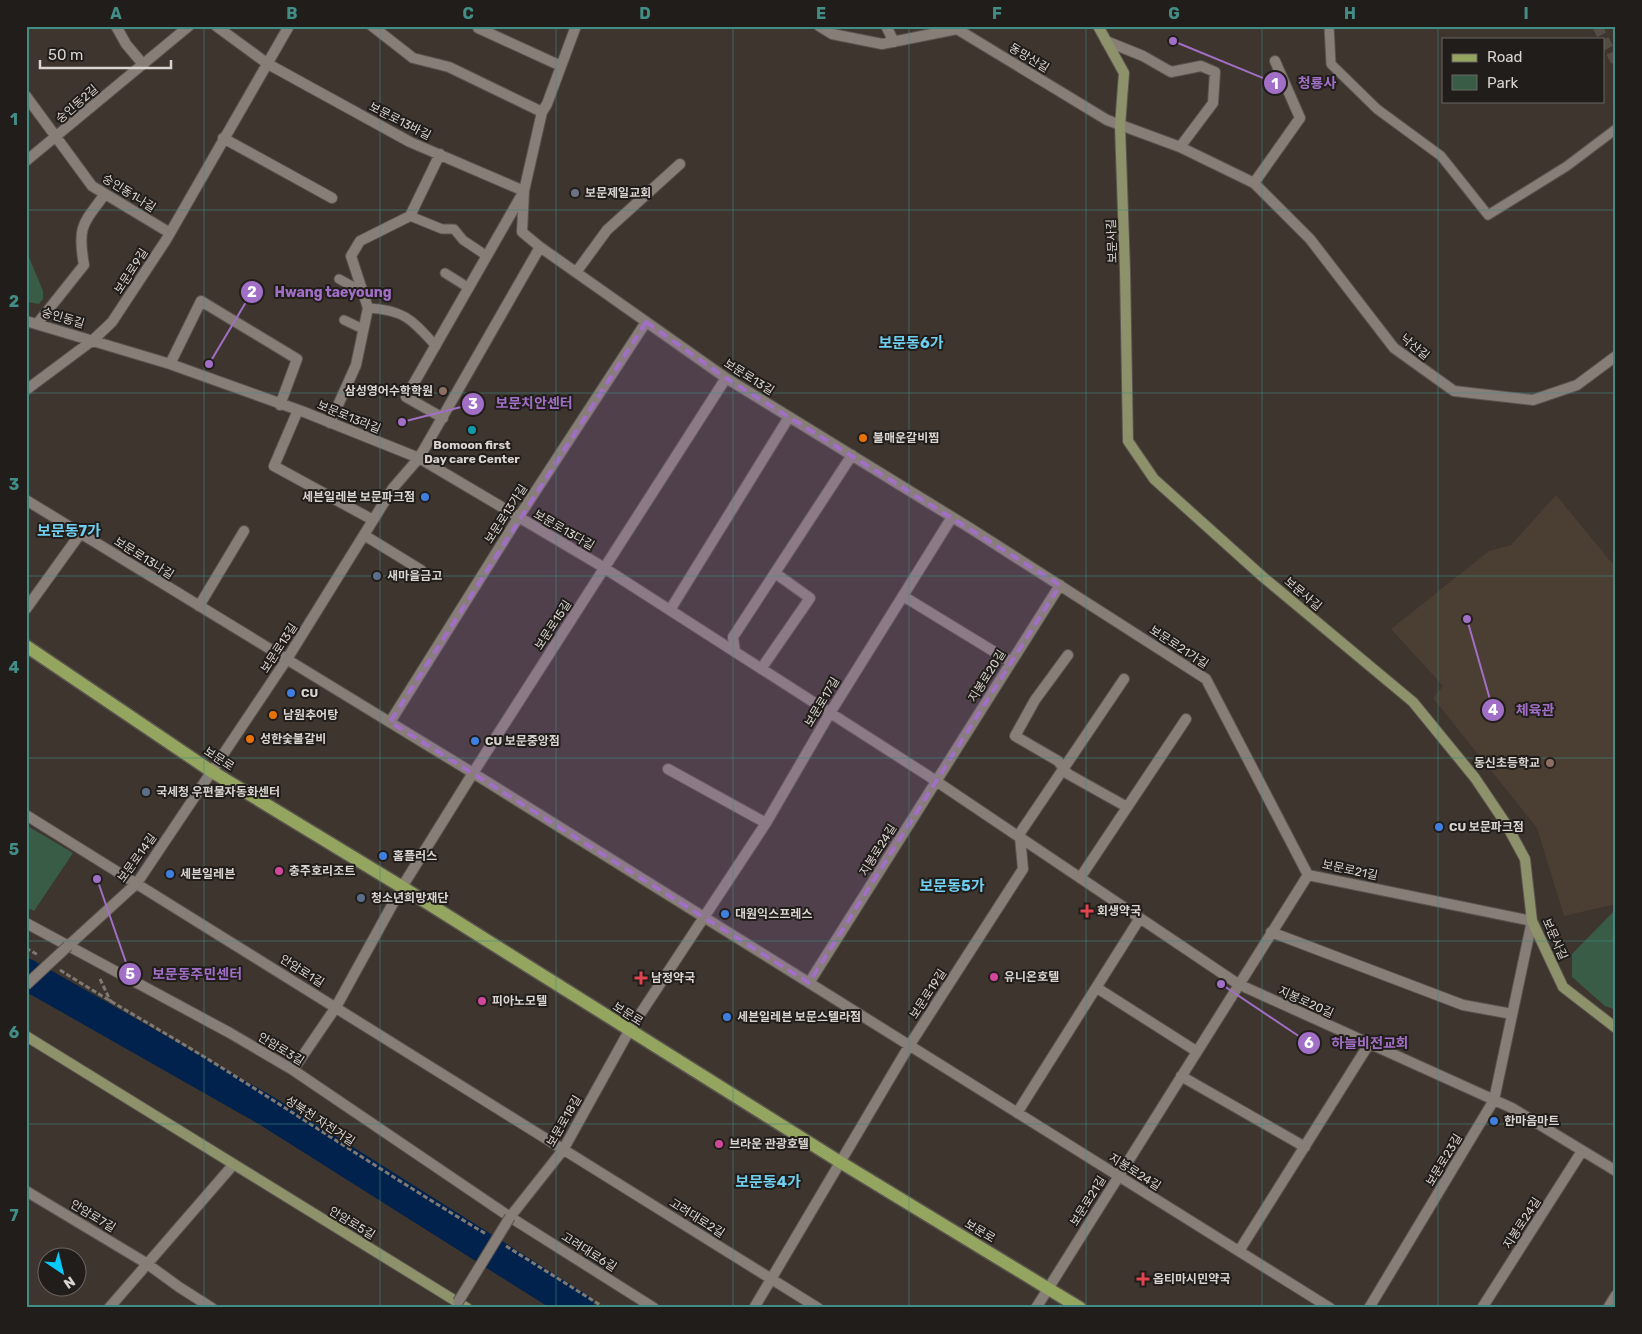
<svg xmlns="http://www.w3.org/2000/svg" width="1642" height="1334" font-family="Rubik,'Noto Sans KR',sans-serif">
  <rect width="100%" height="100%" fill="#3d352e"/>
  <path fill="#4b3e33" d="M 1556,495 L 1616,568 L 1616,904 L 1564,916 L 1537,828 L 1433,698 L 1443,686 L 1391,629 L 1489,551 L 1511,545 Z"/>
  <path fill="#395c47" d="M 26,250 L 43,291 L 43,299 L 39,304 L 26,302 Z
    M 26,825 L 73,853 L 34,911 L 26,907 Z
    M 1616,909 L 1616,1010 L 1605,1006 L 1572,977 L 1572,954 Z"/>
  <g fill="none" stroke-linecap="round" stroke-linejoin="round">
    <path stroke="#01224d" stroke-width="31" d="M 26,974 L 267,1111 L 579,1308"/>
    <path stroke="#544d46" stroke-width="10" stroke-dasharray="10 5" stroke-linecap="butt" d="M 1597,26 L 1616,62"/>
    <g stroke="#5a534e" stroke-width="11">
      <path id="lane" d="M 1329,26 L 1331,64 L 1377,109 L 1441,156 L 1488,215 L 1567,166 L 1616,129
        M 410,216 L 442,229 L 454,229 L 463,240 L 487,256
        M 445,273 L 469,288
        M 339,279 L 363,292
        M 368,308 C 405,310 412,320 436,346
        M 344,320 L 363,329"/>
    </g>
    <g stroke="#5a534e" stroke-width="12">
      <path id="street" d="M 116,26 L 126,44 L 142,63
        M 216,26 L 268,64 L 410,142 L 524,191 L 406,397 L 443,418
        M 372,26 L 413,58 L 449,67 L 542,112
        M 576,26 L 547,104 L 542,112 L 524,191 L 522,232 L 540,247 L 726,378 L 970,528 L 1206,679 L 1308,875
        M 819,26 L 832,34 L 882,44 L 957,29 L 1107,120 L 1180,147 L 1254,183 L 1310,239 L 1394,348 L 1454,391 L 1533,400 L 1577,385 L 1616,356
        M 886,26 L 894,42
        M 478,28 L 561,66
        M 1106,41 L 1143,56 L 1171,72 L 1201,66 L 1215,72 L 1213,103 L 1180,147
        M 26,96 L 92,186 L 170,233
        M 223,138 L 332,198
        M 26,161 L 189,26
        M 1254,183 L 1300,118 L 1275,61
        M 577,271 L 607,230 L 680,164
        M 26,321 L 170,364 L 304,412 L 419,458 L 598,564 L 927,775 L 1238,984 L 1512,1108 L 1616,1171
        M 37,324 L 84,265 C 77,226 83,224 105,194
        M 170,364 L 201,301 L 297,359 L 280,405
        M 26,390 L 93,340 L 112,322 L 166,240 L 289,26
        M 298,410 L 274,466 L 373,520
        M 330,423 L 356,365 L 368,308 L 351,256 L 360,241 L 410,216 L 440,154
        M 26,500 L 473,773 L 1330,1308
        M 364,535 L 421,570
        M 903,596 L 1011,662
        M 199,606 L 244,531
        M 26,609 L 80,534
        M 670,610 L 789,417
        M 735,652 L 733,637 L 852,455
        M 1068,655 L 1035,700 L 1015,736 L 1058,761 L 1068,774 L 1127,807
        M 761,669 L 810,598 L 775,573
        M 390,722 L 518,518 L 646,322
        M 668,769 L 766,823
        M 26,815 L 818,1308
        M 1018,836 L 1124,679
        M 1308,875 L 1532,921 L 1494,1100 L 1369,1308
        M 1080,878 L 1186,719
        M 26,923 L 230,1033 L 293,1070 L 510,1217 L 654,1308
        M 1271,932 L 1463,1005 L 1512,1014
        M 68,946 L 137,883 L 287,659 L 393,488 L 419,458 L 540,247
        M 809,983 L 1060,585
        M 1097,988 L 1196,1051
        M 293,1070 L 336,1007 L 402,887 L 473,773 L 726,378
        M 1181,1076 L 1305,1147
        M 1017,1113 L 1140,918
        M 26,1191 L 146,1263 L 179,1287 L 212,1308
        M 510,1217 L 563,1150 L 629,1031 L 766,823 L 830,713 L 952,517
        M 1239,1251 L 1369,1044
        M 109,1308 L 233,1165
        M 754,1308 L 909,1046 L 1023,869 L 1020,837
        M 1036,1308 L 1308,875
        M 1482,1308 L 1582,1151
        M 1608,1308 L 1616,1295"/>
    </g>
    <g stroke="#5a534e" stroke-width="12">
      <path id="secondary" d="M 1098,26 L 1124,73 L 1120,126 L 1125,270 L 1128,441 L 1154,479 L 1263,577 L 1413,702 L 1475,778 L 1506,824 L 1525,859 L 1532,921 L 1563,987 L 1616,1028
        M 26,1036 L 467,1308"/>
    </g>
    <g stroke="#5a534e" stroke-width="15">
      <path id="primary" d="M 26,646 L 211,771 L 402,887 L 840,1162 L 1080,1308"/>
    </g>
    <path stroke="#7f7973" stroke-width="3" stroke-dasharray="5 2.5" stroke-linecap="butt" d="M 26,948 L 38,955
      M 60,970 C 112,1003 166,1033 219,1066 C 308,1122 396,1180 486,1234
      M 100,979 L 111,1002
      M 506,1246 L 605,1308"/>
    <use href="#lane" stroke="#877e77" stroke-width="9"/>
    <use href="#street" stroke="#877e77" stroke-width="10"/>
    <use href="#secondary" stroke="#8d926b" stroke-width="10"/>
    <use href="#primary" stroke="#93a55e" stroke-width="12"/>
    <g stroke="#5a534e" stroke-width="12" stroke-linecap="butt">
      <path id="street-bridge" d="M 26,985 L 68,946
        M 458,1302 L 510,1217"/>
    </g>
    <use href="#street-bridge" stroke="#877e77" stroke-width="10"/>
  </g>
  <path fill="#a16fc6" fill-opacity="0.2" stroke="#a16fc6" stroke-width="4" stroke-dasharray="10 6" stroke-linejoin="round" d="M 646,322 L 726,378 L 1060,585 L 809,983 L 390,722 Z"/>
  <path fill="none" stroke="#428e86" stroke-width="1" stroke-opacity="0.55" d="M 204,26 L 204,1308M 380,26 L 380,1308M 556,26 L 556,1308M 733,26 L 733,1308M 909,26 L 909,1308M 1086,26 L 1086,1308M 1262,26 L 1262,1308M 1438,26 L 1438,1308M 26,210 L 1616,210M 26,393 L 1616,393M 26,576 L 1616,576M 26,758 L 1616,758M 26,941 L 1616,941M 26,1124 L 1616,1124"/>
  <circle fill="#6b7280" stroke="#211d1a" stroke-width="2" cx="575" cy="193" r="5"/>
  <g fill="#8d6e63" stroke="#211d1a" stroke-width="2">
    <circle cx="443" cy="391" r="5"/>
    <circle cx="1550" cy="763" r="5"/>
  </g>
  <circle fill="#0f9aa8" stroke="#211d1a" stroke-width="2" cx="472" cy="430" r="5"/>
  <g fill="#e8710a" stroke="#211d1a" stroke-width="2">
    <circle cx="863" cy="438" r="5"/>
    <circle cx="273" cy="715" r="5"/>
    <circle cx="250" cy="739" r="5"/>
  </g>
  <g fill="#3f7fe0" stroke="#211d1a" stroke-width="2">
    <circle cx="425" cy="497" r="5"/>
    <circle cx="291" cy="693" r="5"/>
    <circle cx="475" cy="741" r="5"/>
    <circle cx="1439" cy="827" r="5"/>
    <circle cx="383" cy="856" r="5"/>
    <circle cx="170" cy="874" r="5"/>
    <circle cx="725" cy="914" r="5"/>
    <circle cx="727" cy="1017" r="5"/>
    <circle cx="1494" cy="1121" r="5"/>
  </g>
  <g fill="#5c6f8a" stroke="#211d1a" stroke-width="2">
    <circle cx="377" cy="576" r="5"/>
    <circle cx="146" cy="792" r="5"/>
    <circle cx="361" cy="898" r="5"/>
  </g>
  <g fill="#d1479c" stroke="#211d1a" stroke-width="2">
    <circle cx="279" cy="871" r="5"/>
    <circle cx="994" cy="977" r="5"/>
    <circle cx="482" cy="1001" r="5"/>
    <circle cx="719" cy="1144" r="5"/>
  </g>
  <g fill="#e0444e" stroke="#211d1a" stroke-width="2">
    <path d="M1084.5 903.5h5v5h5v5h-5v5h-5v-5h-5v-5h5z"/>
    <path d="M638.5 970.5h5v5h5v5h-5v5h-5v-5h-5v-5h5z"/>
    <path d="M1140.5 1271.5h5v5h5v5h-5v5h-5v-5h-5v-5h5z"/>
  </g>
  <g text-anchor="middle" stroke-width="4" stroke-linejoin="round" paint-order="stroke">
    <g font-size="12" fill="#d9d4d0" stroke="#211d1a">
      <text transform="translate(1029 58) rotate(31)" y="4">동망산길</text>
      <text transform="translate(77 104) rotate(-41)" y="4">숭인동2길</text>
      <text transform="translate(400 121) rotate(27)" y="4">보문로13바길</text>
      <text transform="translate(129 193) rotate(32)" y="4">숭인동1나길</text>
      <text transform="translate(1112 241) rotate(-92)" y="4">보문사길</text>
      <text transform="translate(131 271) rotate(-57)" y="4">보문로9길</text>
      <text transform="translate(63 318) rotate(16)" y="4">숭인동길</text>
      <text transform="translate(1415 347) rotate(39)" y="4">낙산길</text>
      <text transform="translate(749 377) rotate(32)" y="4">보문로13길</text>
      <text transform="translate(349 417) rotate(22)" y="4">보문로13라길</text>
      <text transform="translate(506 514) rotate(-57)" y="4">보문로13가길</text>
      <text transform="translate(564 530) rotate(30)" y="4">보문로13다길</text>
      <text transform="translate(144 558) rotate(32)" y="4">보문로13나길</text>
      <text transform="translate(1303 594) rotate(40)" y="4">보문사길</text>
      <text transform="translate(553 625) rotate(-57)" y="4">보문로15길</text>
      <text transform="translate(1179 647) rotate(33)" y="4">보문로21가길</text>
      <text transform="translate(279 648) rotate(-57)" y="4">보문로13길</text>
      <text transform="translate(987 676) rotate(-58)" y="4">지봉로20길</text>
      <text transform="translate(822 702) rotate(-59)" y="4">보문로17길</text>
      <text transform="translate(219 759) rotate(33)" y="4">보문로</text>
      <text transform="translate(878 850) rotate(-58)" y="4">지봉로24길</text>
      <text transform="translate(137 858) rotate(-54)" y="4">보문로14길</text>
      <text transform="translate(1350 870) rotate(12)" y="4">보문로21길</text>
      <text transform="translate(1555 939) rotate(66)" y="4">보문사길</text>
      <text transform="translate(302 971) rotate(32)" y="4">안암로1길</text>
      <text transform="translate(928 994) rotate(-57)" y="4">보문로19길</text>
      <text transform="translate(1306 1002) rotate(24)" y="4">지봉로20길</text>
      <text transform="translate(628 1014) rotate(32)" y="4">보문로</text>
      <text transform="translate(281 1049) rotate(31)" y="4">안암로3길</text>
      <text transform="translate(320 1121) rotate(33)" y="4">성북천 자전거길</text>
      <text transform="translate(564 1121) rotate(-60)" y="4">보문로18길</text>
      <text transform="translate(1444 1160) rotate(-59)" y="4">보문로23길</text>
      <text transform="translate(1135 1172) rotate(32)" y="4">지봉로24길</text>
      <text transform="translate(1088 1201) rotate(-58)" y="4">보문로21길</text>
      <text transform="translate(93 1216) rotate(31)" y="4">안암로7길</text>
      <text transform="translate(697 1218) rotate(32)" y="4">고려대로2길</text>
      <text transform="translate(352 1223) rotate(31)" y="4">안암로5길</text>
      <text transform="translate(1522 1223) rotate(-57)" y="4">지봉로24길</text>
      <text transform="translate(980 1231) rotate(31)" y="4">보문로</text>
      <text transform="translate(589 1252) rotate(32)" y="4">고려대로6길</text>
    </g>
    <g font-size="12" font-weight="bold" fill="#d9d4d0" stroke="#211d1a" text-anchor="start">
      <text x="585" y="197">보문제일교회</text>
      <text x="433" y="395" text-anchor="end">삼성영어수학학원</text>
      <text x="873" y="442">불매운갈비찜</text>
      <text x="472" y="449" text-anchor="middle">Bomoon first<tspan x="472" dy="14">Day care Center</tspan></text>
      <text x="415" y="501" text-anchor="end">세븐일레븐 보문파크점</text>
      <text x="387" y="580">새마을금고</text>
      <text x="301" y="697">CU</text>
      <text x="283" y="719">남원추어탕</text>
      <text x="260" y="743">성한숯불갈비</text>
      <text x="485" y="745">CU 보문중앙점</text>
      <text x="1540" y="767" text-anchor="end">동신초등학교</text>
      <text x="156" y="796">국세청 우편물자동화센터</text>
      <text x="1449" y="831">CU 보문파크점</text>
      <text x="393" y="860">홈플러스</text>
      <text x="289" y="875">충주호리조트</text>
      <text x="180" y="878">세븐일레븐</text>
      <text x="371" y="902">청소년희망재단</text>
      <text x="1097" y="915">회생약국</text>
      <text x="735" y="918">대원익스프레스</text>
      <text x="1004" y="981">유니온호텔</text>
      <text x="651" y="982">남정약국</text>
      <text x="492" y="1005">피아노모텔</text>
      <text x="737" y="1021">세븐일레븐 보문스텔라점</text>
      <text x="1504" y="1125">한마음마트</text>
      <text x="729" y="1148">브라운 관광호텔</text>
      <text x="1153" y="1283">옵티마시민약국</text>
    </g>
    <g font-size="15" font-weight="bold" fill="#70ceef" stroke="#211d1a">
      <text x="911" y="348">보문동6가</text>
      <text x="69" y="536">보문동7가</text>
      <text x="952" y="891">보문동5가</text>
      <text x="768" y="1187">보문동4가</text>
    </g>
  </g>
  <path fill="none" stroke="#a16fc6" stroke-width="2" d="M1173 41L1275 83M209 364L252 292M402 422L473 404M1467 619L1493 710M97 879L130 974M1221 984L1309 1043"/>
  <g fill="#a16fc6" stroke="#211d1a" stroke-width="2">
    <circle cx="1173" cy="41" r="5"/>
    <circle cx="209" cy="364" r="5"/>
    <circle cx="402" cy="422" r="5"/>
    <circle cx="1467" cy="619" r="5"/>
    <circle cx="97" cy="879" r="5"/>
    <circle cx="1221" cy="984" r="5"/>
    <circle cx="1275" cy="83" r="12"/>
    <circle cx="252" cy="292" r="12"/>
    <circle cx="473" cy="404" r="12"/>
    <circle cx="1493" cy="710" r="12"/>
    <circle cx="130" cy="974" r="12"/>
    <circle cx="1309" cy="1043" r="12"/>
  </g>
  <g font-size="15" text-anchor="middle" font-weight="bold" fill="#fff">
    <text x="1275" y="89">1</text>
    <text x="252" y="297">2</text>
    <text x="473" y="409">3</text>
    <text x="1493" y="715">4</text>
    <text x="130" y="979">5</text>
    <text x="1309" y="1048">6</text>
  </g>
  <g font-size="14" text-anchor="middle" font-weight="bold" fill="#a16fc6" stroke="#211d1a" stroke-width="4" stroke-linejoin="round" paint-order="stroke">
    <text x="1317" y="88">청룡사</text>
    <text x="333" y="297">Hwang taeyoung</text>
    <text x="534" y="408">보문치안센터</text>
    <text x="1535" y="715">체육관</text>
    <text x="197" y="979">보문동주민센터</text>
    <text x="1370" y="1048">하늘비전교회</text>
  </g>
  <rect width="1642" height="1334" fill="none" stroke="#211d1a" stroke-width="55"/>
  <rect x="1442" y="38" width="162" height="65" fill="#211d1a" stroke="#6b6663"/>
  <rect x="1452" y="54" width="25" height="8" fill="#93a55e" stroke="#6b6663"/>
  <text x="1487" y="62" font-size="15" fill="#d9d4d0">Road</text>
  <rect x="1452" y="75" width="25" height="15" fill="#395c47" stroke="#6b6663"/>
  <text x="1487" y="88" font-size="15" fill="#d9d4d0">Park</text>
  <g transform="translate(62 1272) rotate(145)"><circle r="24" fill="#211d1a" stroke="#6b6663"/>
  <path d="M0-4L9 19L0 12L-9 19Z" fill="#09cafa"/>
  <text y="-8" font-size="14" font-weight="bold" text-anchor="middle" fill="#d9d4d0">N</text>
  </g>
  <path d="M40 60v8h131v-8" fill="none" stroke="#d9d4d0" stroke-width="2.5"/>
  <text x="48" y="60" font-size="15" fill="#d9d4d0" stroke="#211d1a" stroke-width="4" paint-order="stroke">50 m</text>
  <rect x="28" y="28" width="1586" height="1278" fill="none" stroke="#428e86" stroke-width="2"/>
  <g font-size="16" text-anchor="middle" font-weight="bold" fill="#428e86">
    <text x="116" y="19">A</text>
    <text x="292" y="19">B</text>
    <text x="468" y="19">C</text>
    <text x="645" y="19">D</text>
    <text x="821" y="19">E</text>
    <text x="997" y="19">F</text>
    <text x="1174" y="19">G</text>
    <text x="1350" y="19">H</text>
    <text x="1526" y="19">I</text>
    <text x="14" y="125">1</text>
    <text x="14" y="307">2</text>
    <text x="14" y="490">3</text>
    <text x="14" y="673">4</text>
    <text x="14" y="855">5</text>
    <text x="14" y="1038">6</text>
    <text x="14" y="1221">7</text>
  </g>
</svg>
